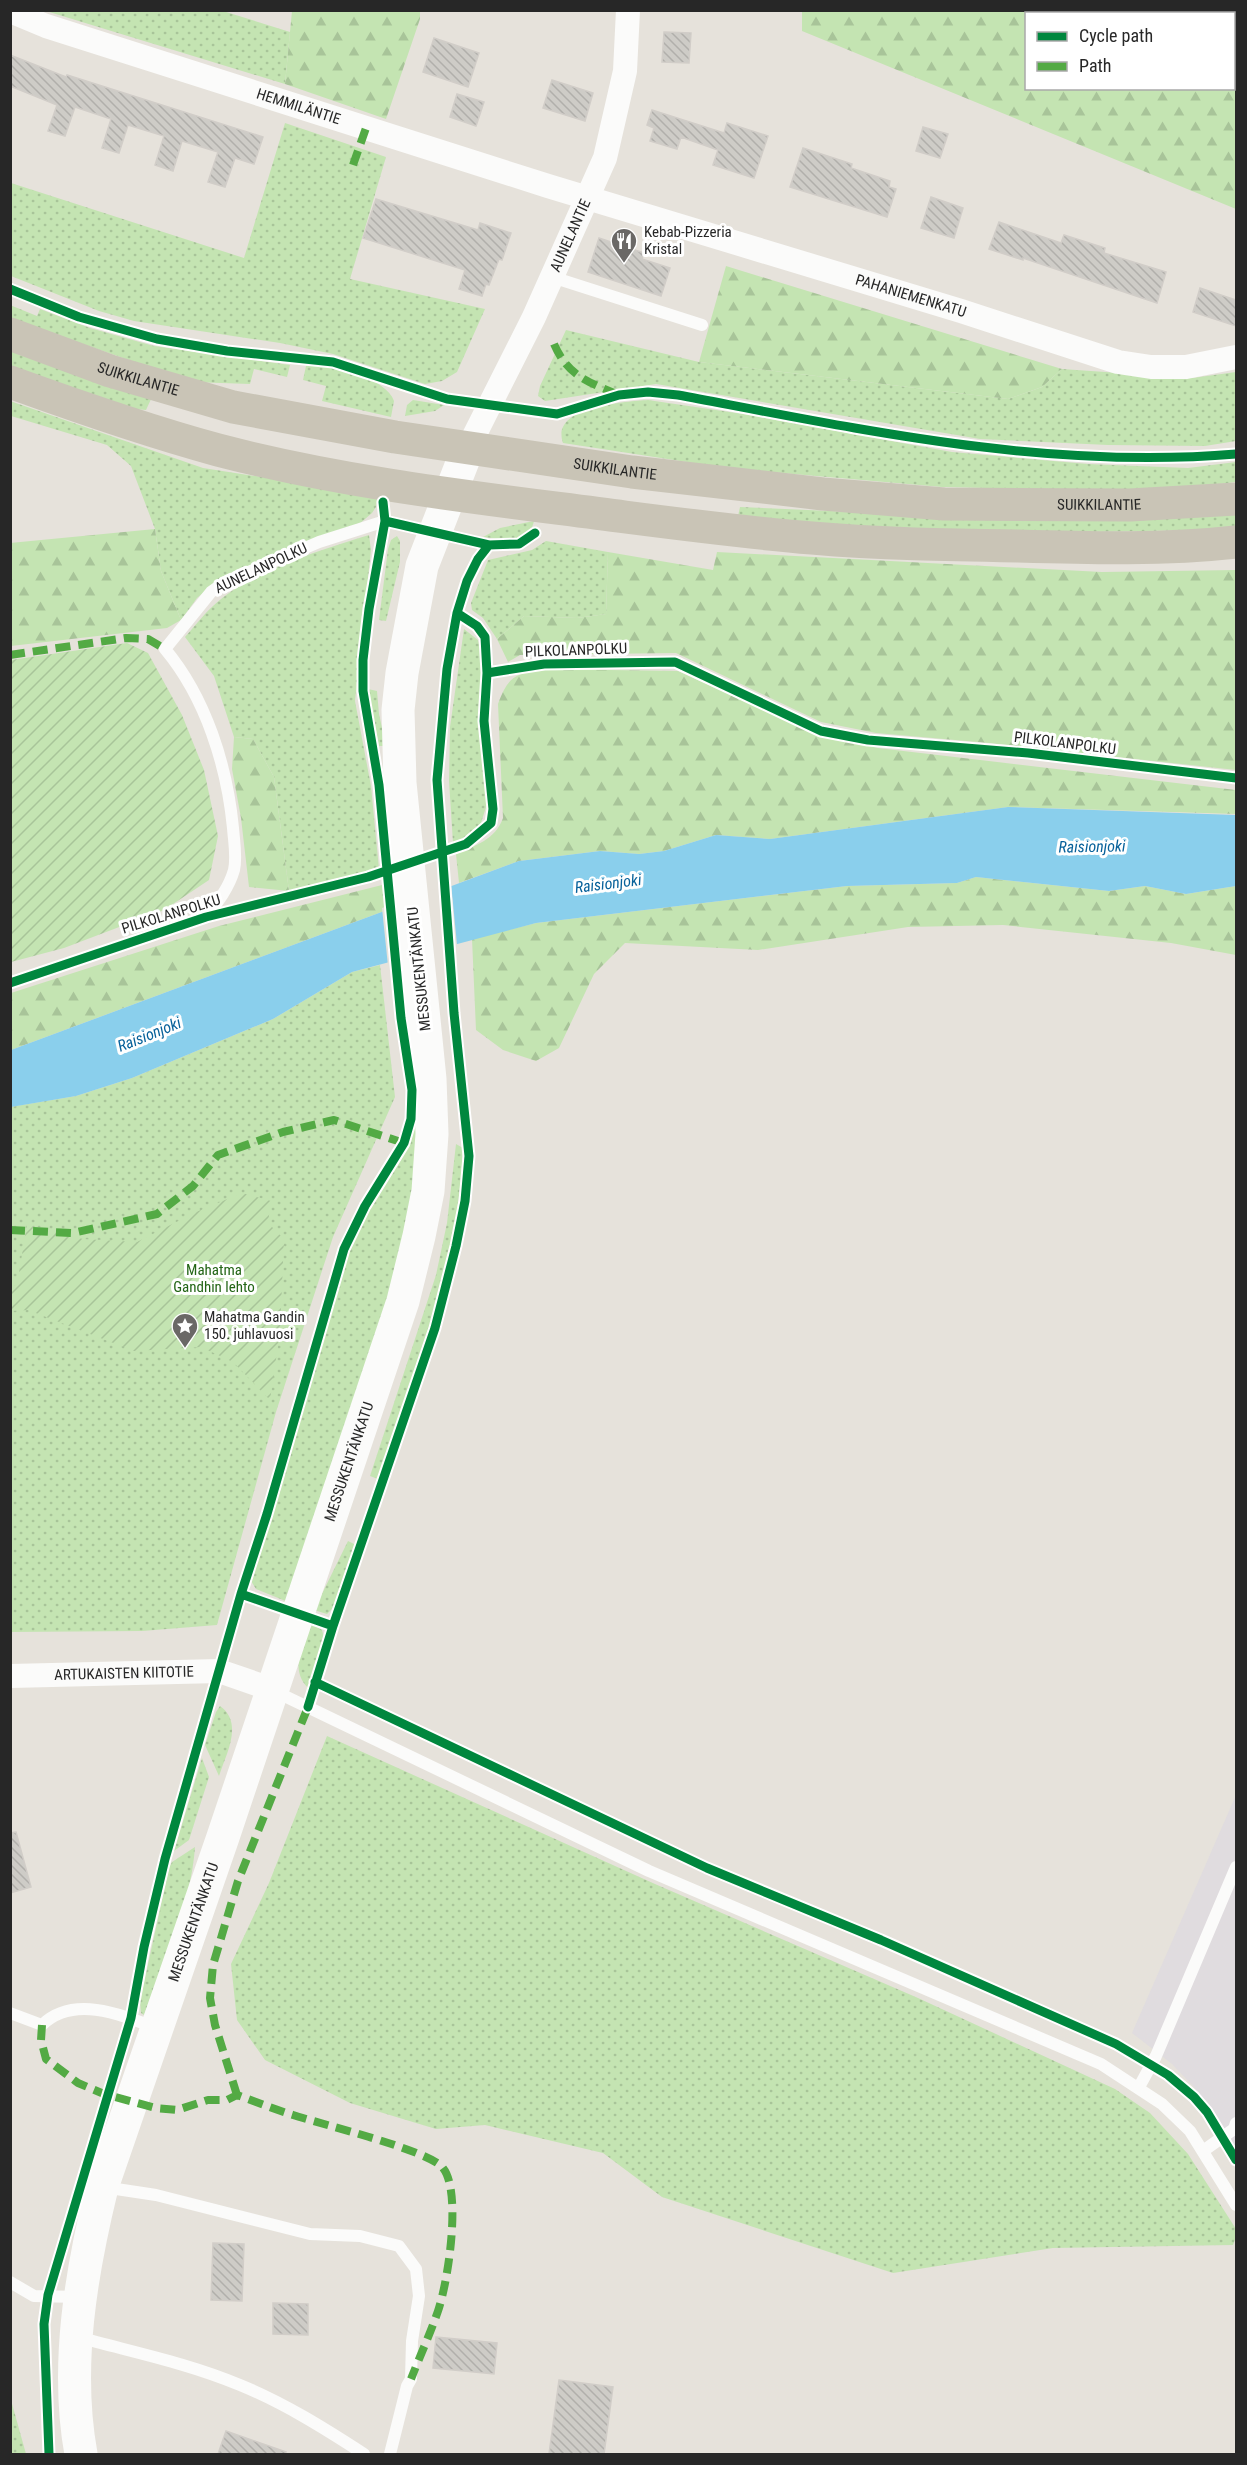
<svg xmlns="http://www.w3.org/2000/svg" width="1247" height="2465" font-family="'Roboto Condensed',sans-serif">
  <defs>
    <pattern id="grass-dots" width="8" height="8" patternUnits="userSpaceOnUse" patternTransform="scale(1.5)"><rect width="8" height="8" fill="#c4e4b2"/><path d="M2 2h.1M6 6h.1" fill="none" stroke="#a8c499" stroke-width="1.8" stroke-linecap="round"/></pattern>
    <pattern id="forest-firs" width="22" height="20" patternUnits="userSpaceOnUse" patternTransform="scale(1.5)"><rect width="22" height="20" fill="#c4e4b2"/><path d="M5 1l3.5 6h-7zM16 11l3.5 6h-7z" fill="#a8c499"/></pattern>
    <pattern id="garden-furrows" width="10" height="10" patternUnits="userSpaceOnUse" patternTransform="scale(1.5)"><rect width="10" height="10" fill="#c4e4b2"/><path d="M-1 1l2-2M0 10L10 0M9 11l2-2" fill="none" stroke="#a8c499"/></pattern>
    <pattern id="building-back-hatch" width="6" height="6" patternUnits="userSpaceOnUse" patternTransform="scale(1.5)"><rect width="6" height="6" fill="#ceccc7"/><path d="M-1 5l2 2M0 0l6 6M5-1l2 2" fill="none" stroke="#b1afab"/></pattern>
  </defs>
  <rect width="100%" height="100%" fill="#e6e2db"/>
  <path fill="#e0dcdf" d="M 1236,1795 L 1236,2156 L 1194,2087 L 1172,2064 L 1132,2033 Z"/>
  <path fill="url(#grass-dots)" d="M 46,11 L 223,11 L 290,32 L 285,84 Z
    M 285,123 L 386,157 L 350,279 L 485,309 L 457,372 L 442,381 L 425,384 L 333,354 L 280,343 L 134,321 L 99,311 L 11,276 L 11,183 L 244,258 Z
    M 10,305 L 37,316 L 40,309 L 90,328 L 154,346 L 290,365 L 287,377 L 254,369 L 250,384 L 192,382 L 11,319 Z
    M 566,330 L 699,362 L 1008,399 L 1042,387 L 1062,369 L 1192,378 L 1236,372 L 1236,441 L 1205,446 L 1108,445 L 980,439 L 656,384 L 545,401 L 538,396 L 540,386 Z
    M 11,349 L 152,397 L 146,410 L 117,407 L 11,368 Z
    M 306,366 C 329,364 386,377 394,401 L 391,417 L 322,401 L 326,386 L 303,380 Z
    M 413,400 L 444,405 L 435,411 L 405,416 L 407,405 Z
    M 648,400 L 743,414 L 952,452 L 1088,464 L 1188,468 L 1236,462 L 1236,482 L 1185,488 L 1082,490 L 942,487 L 726,468 L 563,443 C 550,406 624,402 648,400 Z
    M 10,401 L 203,468 L 281,480 L 377,498 L 376,507 L 372,513 L 358,525 L 217,581 L 197,598 L 181,620 L 161,571 L 155,529 L 131,466 L 107,445 L 11,416 Z
    M 740,507 L 966,517 L 1236,513 L 1236,527 L 1202,530 L 964,534 L 738,516 Z
    M 534,521 C 528,547 503,539 483,537 L 500,528 Z
    M 369,535 L 371,550 L 355,701 L 371,786 L 379,869 L 289,891 L 274,777 L 253,739 L 234,737 L 214,676 L 185,637 C 194,627 203,615 213,606 C 250,571 321,550 369,535 Z
    M 397,536 L 400,541 L 400,562 L 386,621 L 379,620 L 388,549 L 391,540 Z
    M 546,541 L 608,552 L 606,614 L 577,618 L 524,616 L 497,639 L 483,618 L 472,610 L 471,603 L 488,560 L 532,550 Z
    M 464,629 L 478,640 L 482,658 L 480,714 L 487,804 L 480,826 L 468,836 L 453,843 L 449,781 L 450,727 Z
    M 368,689 L 377,691 L 379,714 L 386,746 L 379,746 Z
    M 380,965 L 395,1097 L 333,1237 L 276,1412 L 217,1625 L 142,1631 L 11,1632 L 10,1107 L 76,1096 L 132,1078 L 273,1019 L 352,972 Z
    M 418,1118 L 413,1195 L 396,1281 L 288,1602 L 256,1589 L 251,1581 L 337,1279 L 350,1246 L 406,1143 L 413,1119 Z
    M 456,1144 L 463,1148 C 459,1262 414,1372 378,1479 L 370,1476 L 436,1275 L 447,1223 Z
    M 348,1541 L 356,1545 L 335,1606 L 327,1614 L 314,1610 Z
    M 310,1623 L 322,1630 L 324,1638 L 308,1688 C 289,1669 303,1644 310,1623 Z
    M 220,1706 C 244,1723 226,1754 219,1776 L 205,1745 L 216,1712 Z
    M 327,1736 L 655,1884 L 918,1998 L 1115,2089 L 1150,2113 L 1188,2154 L 1236,2229 L 1236,2237 L 1233,2245 L 1053,2248 L 893,2273 L 662,2197 L 603,2153 L 485,2125 L 436,2129 L 350,2103 L 265,2060 L 237,2020 L 231,1964 L 269,1883 Z
    M 202,1758 L 209,1777 L 189,1840 L 174,1851 Z
    M 195,1847 C 191,1905 164,1960 144,2015 L 141,2013 L 140,2001 L 169,1868 L 172,1862 Z
    M 11,2400 L 26,2454 L 11,2454 Z"/>
  <path fill="url(#forest-firs)" fill-rule="evenodd" d="M 292,11 L 420,11 L 420,19 L 386,119 L 285,84 Z
    M 802,11 L 1236,11 L 1236,209 L 802,31 ZM 1026,14 L 1234,14 L 1234,88 L 1026,88 Z
    M 726,266 L 1062,369 L 1042,387 L 1008,399 L 699,362 Z
    M 155,529 L 161,571 L 181,620 L 167,628 L 11,646 L 10,543 Z
    M 608,552 L 713,570 L 717,552 L 1102,572 L 1236,570 L 1236,770 L 989,743 L 876,733 L 821,722 L 676,653 L 520,655 L 508,662 L 497,639 L 524,616 L 577,618 L 606,614 Z
    M 542,669 L 678,671 L 818,735 L 878,748 L 1236,790 L 1236,814 L 1008,807 L 770,839 L 716,835 L 664,851 L 639,854 L 600,851 L 519,861 L 459,883 L 456,854 C 476,845 495,840 503,818 L 498,704 C 508,677 514,674 542,669 Z
    M 234,737 L 253,739 L 274,777 L 289,891 L 249,887 L 241,818 L 232,769 Z
    M 976,877 L 1109,891 L 1145,886 L 1186,894 L 1236,886 L 1236,955 L 1171,943 L 1003,925 L 908,927 L 758,950 L 625,943 L 594,974 L 559,1048 L 536,1061 L 503,1050 L 476,1030 L 472,939 L 536,923 L 847,886 L 957,883 Z
    M 382,885 L 387,910 L 11,1050 L 11,993 L 219,926 Z"/>
  <path fill="url(#garden-furrows)" d="M 127,643 L 148,653 L 182,715 L 204,770 L 218,836 L 209,880 L 164,910 L 64,948 L 11,962 L 11,660 Z
    M 242,1193 L 271,1201 L 268,1223 L 284,1239 L 280,1332 L 270,1400 L 233,1362 L 201,1347 L 134,1351 L 28,1310 L 11,1311 L 11,1286 L 17,1285 L 27,1224 L 83,1239 L 137,1242 L 196,1212 Z"/>
  <path fill="#8acfec" d="M 1008,807 L 1236,815 L 1236,886 L 1186,894 L 1145,886 L 1109,891 L 976,877 L 957,883 L 847,886 L 536,923 L 352,972 L 273,1019 L 132,1078 L 76,1096 L 11,1107 L 11,1050 L 519,861 L 600,851 L 639,854 L 664,851 L 716,835 L 770,839 Z"/>
  <path fill="#e6e2db" d="M 451,883 L 457,945 L 388,966 L 382,908 Z"/>
  <path fill="url(#building-back-hatch)" stroke="#d1cdc8" stroke-width="1.5" d="M 664,32 L 691,33 L 689,63 L 662,62 Z
    M 434,38 L 479,53 L 468,87 L 423,72 Z
    M 10,55 L 66,77 L 67,75 L 263,137 L 254,164 L 235,158 L 225,187 L 208,182 L 218,152 L 182,141 L 173,171 L 155,165 L 164,136 L 128,125 L 119,153 L 102,148 L 111,119 L 75,107 L 65,136 L 48,131 L 57,105 L 10,86 Z
    M 552,80 L 593,93 L 585,121 L 543,108 Z
    M 457,94 L 484,102 L 476,126 L 450,117 Z
    M 652,110 L 724,133 L 727,123 L 768,136 L 754,178 L 713,165 L 718,150 L 681,137 L 677,149 L 650,141 L 654,128 L 647,125 Z
    M 923,127 L 948,134 L 940,158 L 916,151 Z
    M 803,148 L 852,164 L 851,168 L 890,181 L 889,187 L 896,189 L 887,217 L 790,187 Z
    M 931,197 L 963,208 L 954,238 L 921,228 Z
    M 376,199 L 478,230 L 480,223 L 511,233 L 502,260 L 499,259 L 489,285 L 486,284 L 482,296 L 459,289 L 465,270 L 363,238 Z
    M 999,222 L 1061,243 L 1064,235 L 1105,248 L 1104,253 L 1166,272 L 1157,303 L 1023,258 L 1023,260 L 989,249 Z
    M 599,238 L 644,253 L 642,259 L 670,268 L 661,296 L 588,272 Z
    M 1200,288 L 1236,300 L 1236,326 L 1193,312 Z
    M 16,1832 L 31,1887 L 10,1893 L 10,1833 Z
    M 213,2243 L 244,2244 L 242,2301 L 211,2300 Z
    M 273,2303 L 308,2304 L 308,2335 L 273,2334 Z
    M 436,2337 L 497,2343 L 494,2374 L 433,2368 Z
    M 559,2380 L 613,2387 L 604,2454 L 549,2454 Z
    M 226,2431 L 286,2452 L 285,2454 L 218,2454 Z"/>
  <g fill="none" stroke-linecap="round" stroke-linejoin="round">
    <path stroke="#fbfbfa" stroke-width="12" d="M 552,277 L 702,325
      M 206,917 C 217,903 229,888 234,870 C 237,857 234,842 233,828 C 227,766 206,698 165,649 L 211,592 L 225,582 L 319,542 L 385,521
      M 272,1690 L 649,1871 L 1101,2064 L 1162,2104 L 1190,2131 L 1236,2205
      M 10,2013 L 42,2025 C 73,1995 120,2014 156,2028
      M 1139,2087 L 1156,2056 L 1236,1867
      M 1203,2151 L 1234,2129 L 1236,2123
      M 103,2187 L 156,2195 L 310,2234 L 360,2236 L 399,2246 L 416,2269 L 419,2296 L 412,2341 L 411,2379 L 407,2386 L 390,2454
      M 10,2282 L 34,2296 L 78,2297
      M 78,2337 C 132,2352 188,2363 240,2385 C 284,2403 324,2428 364,2454"/>
    <g stroke="#fbfbfa" stroke-width="24">
      <path id="s1" d="M 10,11 L 46,26 L 548,186 L 961,311 L 1118,362 L 1151,367 L 1186,367 L 1236,357"/>
      <path id="s2" d="M 468,448 L 534,317 L 605,158 L 625,71 L 628,10"/>
      <path id="s3" d="M 10,1676 L 219,1671 L 271,1689"/>
    </g>
    <path stroke="#fbfbfa" stroke-width="33" id="s4" d="M 81,2454 C 65,2366 81,2273 102,2187 L 223,1837 L 403,1301 L 419,1236 L 428,1191 L 432,1134 L 430,1079 L 400,783 L 398,710 L 402,673 L 422,566 L 468,448"/>
    <g stroke="#c9c4b6" stroke-width="33">
      <path id="s5" d="M 10,334 L 110,371 L 233,407 L 395,437 L 632,472 L 823,494 L 944,504 L 1130,505 L 1236,499"/>
      <path d="M 10,382 C 79,407 148,431 218,450 C 352,485 489,499 625,517 C 687,525 749,533 812,538 C 880,544 949,545 1018,546 C 1091,548 1164,550 1236,542"/>
    </g>
    <path stroke="#53aa44" stroke-width="8" stroke-dasharray="15 8" stroke-linecap="butt" d="M 353,165 L 366,128
      M 554,344 C 568,376 588,382 619,395
      M 10,655 L 126,638 L 148,639 L 165,649
      M 10,1230 L 73,1233 L 157,1214 L 193,1186 L 218,1155 L 283,1132 L 334,1120 L 404,1143
      M 42,2025 L 41,2040 L 46,2059 L 78,2083 L 104,2094 L 156,2108 L 177,2110 L 208,2100 L 227,2100 L 237,2095 C 256,2102 274,2109 293,2115 C 320,2124 429,2150 443,2168 C 462,2192 448,2282 438,2311 C 430,2334 420,2356 411,2379
      M 237,2095 L 215,2025 L 210,1998 L 213,1965 L 238,1881 L 308,1707"/>
    <g stroke="#fff" stroke-width="13">
      <path id="cycleway" d="M 10,289 L 79,317 L 157,339 L 227,351 L 333,362 L 447,399 L 557,414 L 619,395 L 648,392 L 678,395 C 864,430 1046,470 1236,454
        M 385,521 L 489,545
        M 487,673 L 544,664 L 675,662 L 821,731 L 868,740 L 1028,753 L 1236,778
        M 10,983 L 206,917 L 368,877 L 466,844 L 491,823 L 493,809 L 484,721 L 487,673 L 485,637 L 477,626 L 457,613
        M 241,1594 L 333,1626
        M 315,1682 L 707,1868 L 881,1940 L 1116,2044 L 1168,2075 L 1194,2097 L 1207,2112 L 1236,2160
        M 308,1707 L 333,1626 L 435,1328 L 456,1246 L 465,1201 L 469,1156 L 454,1013 L 437,780 L 447,669 L 457,613 L 467,581 L 478,559 L 489,545 L 519,544 L 535,533
        M 49,2454 L 44,2324 L 48,2295 L 131,2018 L 144,1947 L 165,1859 L 241,1594 L 267,1514 L 344,1249 L 365,1206 L 404,1143 L 411,1119 L 412,1090 L 401,1018 L 379,785 L 363,691 L 363,660 L 369,609 L 385,521 L 383,502"/>
    </g>
    <use href="#cycleway" stroke="#00873e" stroke-width="9"/>
  </g>
  <defs>
    <g id="restaurant-pin" transform="scale(1.35)"><path d="M0 17L-7.5 6A9.5 9.5 0 1 1 7.5 6Z" fill="#6a6866" stroke="#fff"/><path d="M-5-6h1v4h1v-4h1v4h1v-4h1v5L-1.5 .5V6h-2V.5L-5-1ZM5-6V6H3V1.5H1.5Q1.5-4 5-6Z" fill="#fff"/></g>
    <g id="sight-pin" transform="scale(1.35)"><path d="M0 17L-7.5 6A9.5 9.5 0 1 1 7.5 6Z" fill="#6a6866" stroke="#fff"/><path d="M0-6L1.8-2.2L6-1.7L2.9 1.2L3.7 5.4L0 3.3L-3.7 5.4L-2.9 1.2L-6-1.7L-1.8-2.2Z" fill="#fff"/></g>
  </defs>
  <g fill-rule="evenodd">
    <use href="#restaurant-pin" x="624" y="241"/>
    <use href="#sight-pin" x="185" y="1326"/>
  </g>
  <g text-anchor="middle" stroke-width="6" stroke-linejoin="round" paint-order="stroke">
    <g font-size="15" fill="#272727" stroke="#fff">
      <text dy="5" stroke="none"><textPath href="#s1" startOffset="304">HEMMILÄNTIE</textPath></text>
      <text dy="5" stroke="none"><textPath href="#s2" startOffset="236">AUNELANTIE</textPath></text>
      <text dy="5" stroke="none"><textPath href="#s1" startOffset="945">PAHANIEMENKATU</textPath></text>
      <text dy="5" stroke="none"><textPath href="#s5" startOffset="136">SUIKKILANTIE</textPath></text>
      <text dy="5" stroke="none"><textPath href="#s5" startOffset="622">SUIKKILANTIE</textPath></text>
      <text dy="5" stroke="none"><textPath href="#s5" startOffset="1108">SUIKKILANTIE</textPath></text>
      <text transform="translate(261 568) rotate(-25)" y="5">AUNELANPOLKU</text>
      <text transform="translate(576 650) rotate(-2)" y="5">PILKOLANPOLKU</text>
      <text transform="translate(1065 743) rotate(7)" y="5">PILKOLANPOLKU</text>
      <text transform="translate(171 914) rotate(-17)" y="5">PILKOLANPOLKU</text>
      <text transform="translate(419 969) rotate(-96)" y="5">MESSUKENTÄNKATU</text>
      <text dy="5" stroke="none"><textPath href="#s4" startOffset="1036">MESSUKENTÄNKATU</textPath></text>
      <text dy="5" stroke="none"><textPath href="#s3" startOffset="114">ARTUKAISTEN KIITOTIE</textPath></text>
      <text dy="5" stroke="none"><textPath href="#s4" startOffset="550">MESSUKENTÄNKATU</textPath></text>
    </g>
    <g font-size="15" fill="#272727" stroke="#fff" text-anchor="start">
      <text x="644" y="237">Kebab-Pizzeria<tspan x="644" dy="17">Kristal</tspan></text>
      <text x="204" y="1322">Mahatma Gandin<tspan x="204" dy="17">150. juhlavuosi</tspan></text>
    </g>
    <g font-size="15" fill="#236516" stroke="#fff">
      <text x="214" y="1275">Mahatma<tspan x="214" dy="17">Gandhin lehto</tspan></text>
    </g>
    <g font-size="16" font-style="italic" fill="#07619a" stroke="#fff">
      <text transform="translate(1092 846) rotate(-1)" y="6">Raisionjoki</text>
      <text transform="translate(608 883) rotate(-7)" y="6">Raisionjoki</text>
      <text transform="translate(149 1034) rotate(-22)" y="6">Raisionjoki</text>
    </g>
  </g>
  <rect width="1247" height="2465" fill="none" stroke="#272727" stroke-width="24"/>
  <rect x="1025" y="12" width="210" height="78" fill="#ffffff" stroke="#a9a9a9" stroke-width="1.5"/>
  <rect x="1037" y="32" width="30" height="9" fill="#00873e" stroke="#a9a9a9" stroke-width="1.5"/>
  <text x="1079" y="42" font-size="18" fill="#272727">Cycle path</text>
  <rect x="1037" y="62" width="30" height="9" fill="#53aa44" stroke="#a9a9a9" stroke-width="1.5"/>
  <text x="1079" y="72" font-size="18" fill="#272727">Path</text>
</svg>
